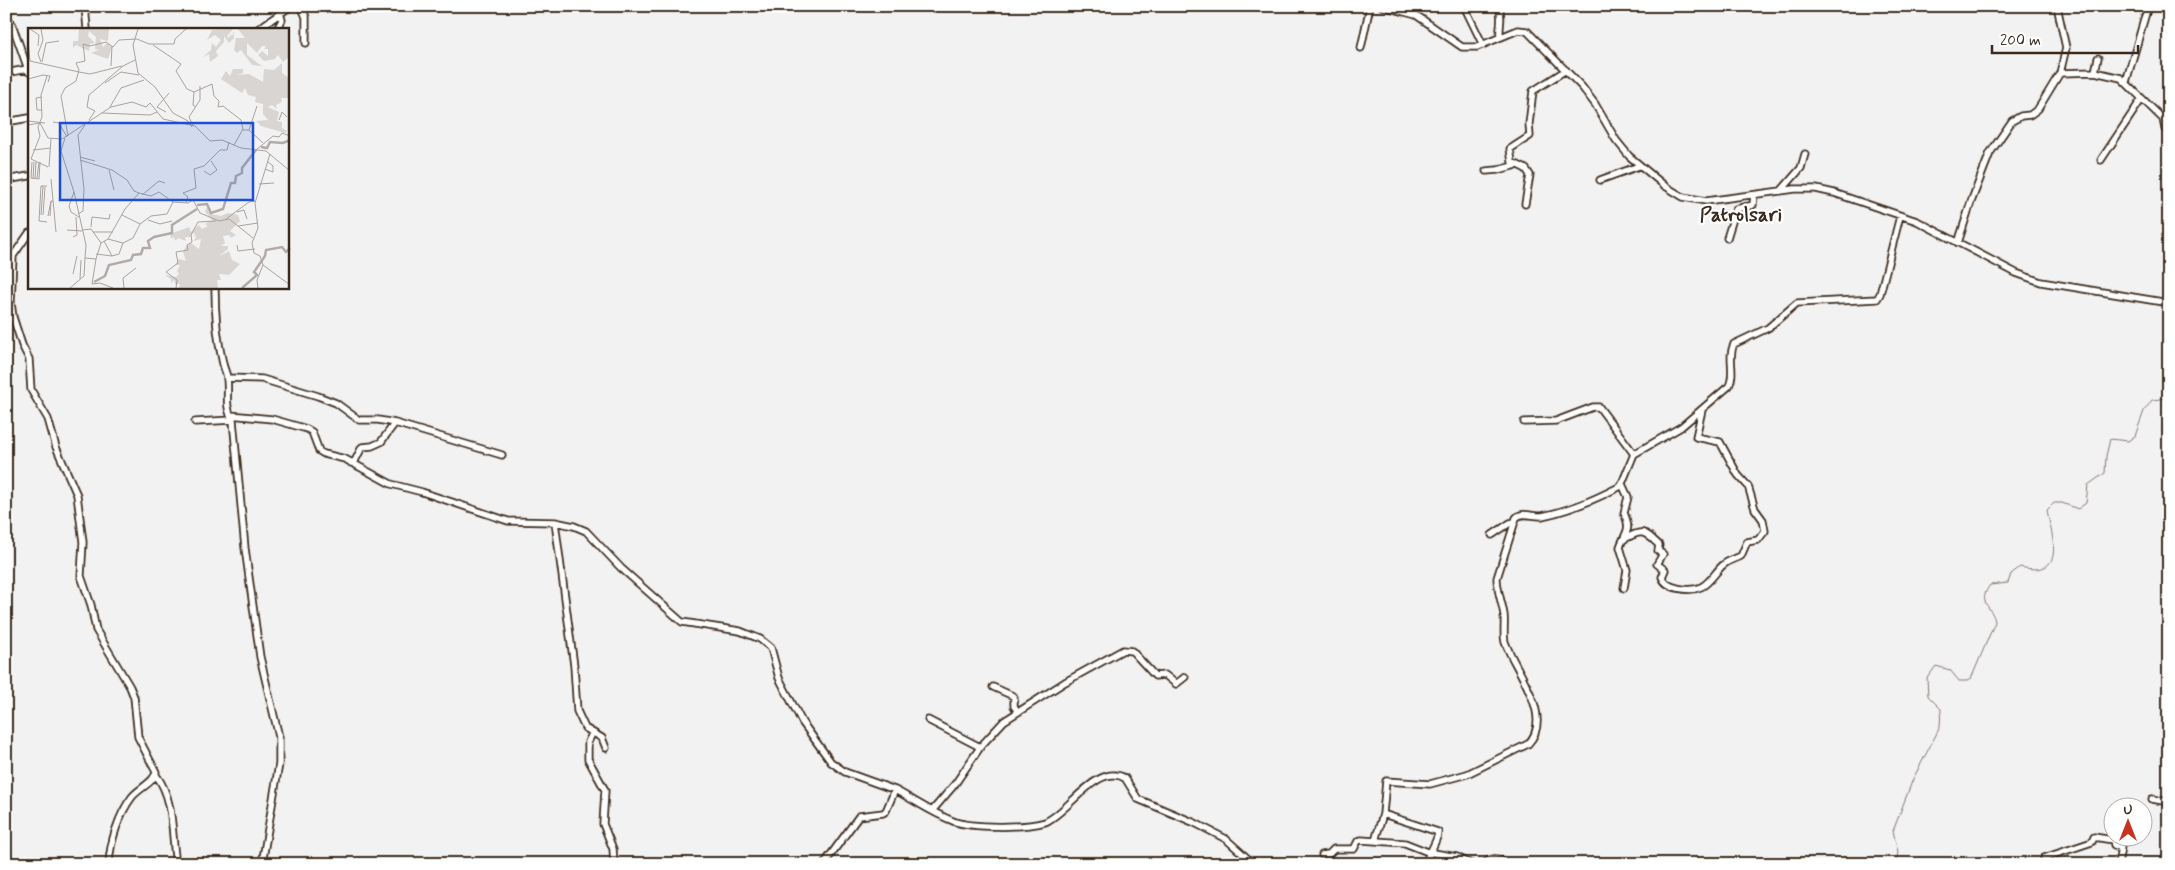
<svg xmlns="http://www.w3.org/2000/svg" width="2175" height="870" font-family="Mynerve,sans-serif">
  <rect width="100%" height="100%" fill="#f3f2f2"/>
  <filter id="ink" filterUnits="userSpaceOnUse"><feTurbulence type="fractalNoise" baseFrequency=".02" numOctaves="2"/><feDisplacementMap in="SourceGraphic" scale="10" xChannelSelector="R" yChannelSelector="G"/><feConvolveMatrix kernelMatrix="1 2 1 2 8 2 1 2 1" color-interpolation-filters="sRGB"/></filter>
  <g filter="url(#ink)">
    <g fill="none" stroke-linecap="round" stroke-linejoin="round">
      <path stroke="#827770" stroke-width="1" d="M 1893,864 L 1896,862 L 1898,852 L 1893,831 L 1913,779 L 1940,727 L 1941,709 L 1928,696 L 1927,678 L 1936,666 L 1950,670 L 1959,681 L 1967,681 L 1971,679 L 1995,622 C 1993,606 1976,604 1990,585 L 2008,583 L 2011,574 L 2020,567 C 2068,578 2052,538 2047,510 L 2054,503 L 2062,503 L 2078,509 L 2086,503 L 2088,485 L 2105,473 L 2106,456 L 2110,439 L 2128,441 L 2135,436 L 2144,411 L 2152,400 L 2169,398"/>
      <g stroke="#3b2a1e" stroke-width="9">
        <path id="minor" d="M 85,6 L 87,29
          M 301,6 L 306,17 L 306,43
          M 1382,6 L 1416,15 L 1462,47 L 1477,47 L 1518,30 L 1527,31 L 1582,87 L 1595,104 L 1616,140 L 1629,156 L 1665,186 L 1683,197 L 1706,201 L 1795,189 L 1816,189 L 1834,193 L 1917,221 L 2016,273 L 2041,282 L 2169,303
          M 1464,6 L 1483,45
          M 1499,6 C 1503,19 1499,24 1500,36
          M 6,14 L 13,27 L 29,72
          M 258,29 L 291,6
          M 277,29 L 282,20 L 280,13
          M 1361,48 L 1370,6
          M 2095,72 L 2098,58
          M 6,73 L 27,69
          M 2060,73 L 2095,72 L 2121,78 L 2163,119 L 2165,129 L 2169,134
          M 2126,82 L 2148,6
          M 6,122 L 29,118
          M 2101,160 L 2141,100
          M 1486,171 L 1498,170 L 1517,165
          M 6,180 L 29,176
          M 1600,180 L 1639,166
          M 1781,191 L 1801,168 L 1805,154
          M 1525,204 L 1530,175 L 1526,169 L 1512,162 L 1510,149 L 1530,136 L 1529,124 L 1533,91 L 1566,70
          M 29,233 L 13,256 L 11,303 L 13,317 L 22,345 L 29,359 L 31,390 L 48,419 L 56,447 L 77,495 L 83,542 L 81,576 L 91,605 L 96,630 L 130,687 L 134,697 L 138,737 L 156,772 C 155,782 139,788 132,797 C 119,814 110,842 109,864
          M 1727,238 L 1736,209 L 1753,205 L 1754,195
          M 1958,243 L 1971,202 L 1990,153 L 2012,121 L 2021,116 L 2030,115 L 2038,109 L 2060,73 L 2066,48 L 2057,6
          M 215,288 C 215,313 217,339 223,364 C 224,369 227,374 227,379 C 229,393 224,407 233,420 L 245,548 L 260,657 L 279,737 L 279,764 L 262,864
          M 227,378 L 262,379 L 318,396 L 336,403 L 359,420 L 378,420 L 395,423
          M 230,415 L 272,419 L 307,429 L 312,432 L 319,451 L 324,454 L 345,459 L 391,484 L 422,492 L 508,521 L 555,522 L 574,526 L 586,531 L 621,568 L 682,622 L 740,631 L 760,639 L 771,648 L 779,678 L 802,722 L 831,762 L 845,772 L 895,790
          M 195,422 L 233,420
          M 1524,422 L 1556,421 L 1593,407 L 1599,407 L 1634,454
          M 351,463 L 355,461 L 362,447 L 372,446 L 381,442 L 395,423 L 502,455
          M 1622,484 L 1628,497 L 1624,513 C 1632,531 1625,532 1620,547 L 1627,570 L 1624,588
          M 555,522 L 574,666 L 577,711 L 585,728 L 602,738 L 606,748
          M 1492,535 L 1510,523 L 1515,522
          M 1625,539 C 1643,528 1645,532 1659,545 L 1658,551 L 1663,554 L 1657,564 L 1665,570 L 1662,577 C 1666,589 1690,592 1701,587 C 1710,583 1716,571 1723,565 C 1729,560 1735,559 1741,556 L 1747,542 L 1758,540 L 1765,531 L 1763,520 L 1755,509 L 1748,486 L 1738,475 L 1720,442 L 1696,437 L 1702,410
          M 993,687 L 1013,696 L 1014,698 L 1014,706 L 1018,712
          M 928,720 L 980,747
          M 592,734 L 588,742 L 588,759 L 605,790 L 603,824 L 613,849 L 614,864
          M 156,775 C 175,800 171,833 176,864
          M 2152,799 L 2169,802
          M 932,811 L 955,784 L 981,746 L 1004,721 L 1065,682 L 1123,650 L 1132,651 L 1155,676 L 1165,675 L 1176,684 L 1185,677
          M 1375,841 L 1383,814
          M 1322,855 L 1329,854 L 1334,849 L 1354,849 L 1358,841 L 1361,840 L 1405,843 L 1428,852 L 1457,857 L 1471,864
          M 2044,858 L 2092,842 L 2094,837 L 2113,840 L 2114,845 L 2121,847 L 2118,864
          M 824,864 L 859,816 L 883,813 L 886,811 L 895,790 C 914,800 932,813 953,821 C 970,828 1027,828 1045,822 C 1068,813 1097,762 1125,778 L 1138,799 L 1195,823 L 1226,839 L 1254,864
          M 1425,864 C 1428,855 1439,838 1438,832 L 1383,814 L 1386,781 L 1430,784 L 1467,774 L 1528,744 C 1555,716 1515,671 1505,642 C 1503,634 1505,624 1504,615 C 1502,602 1497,591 1497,578 L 1516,518 C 1522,511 1534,517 1542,516 C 1568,511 1596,499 1619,487 L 1623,481 L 1634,454 L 1681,427 L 1729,386 C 1736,372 1727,358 1734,344 L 1768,328 L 1797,303 L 1877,299 L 1880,294 L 1900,216
          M 1484,864 C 1491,857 1499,857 1507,864"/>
      </g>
      <use href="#minor" stroke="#fff" stroke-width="5.5"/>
    </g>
  </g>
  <g text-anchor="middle" stroke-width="4.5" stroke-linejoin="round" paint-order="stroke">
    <g font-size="20" font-weight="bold" fill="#3b2a1e" stroke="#fff">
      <text x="1741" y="221">Patrolsari</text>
    </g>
  </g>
  <g transform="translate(28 28)">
    <rect width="261" height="261" fill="#f3f2f2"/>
    <path d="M 51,1 L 81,1 L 80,13 L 72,11 L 75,19 L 79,15 L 84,19 L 80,31 L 63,25 L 71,22 L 67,21 L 68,9 L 61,3 L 60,8 L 67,15 L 62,16 L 61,23 L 48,17 L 45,20 L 45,13 L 50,13 ZM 205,1 L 199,8 L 201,10 L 203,6 L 204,9 L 206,3 L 206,10 L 201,15 L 196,8 L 196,14 L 188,23 L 190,28 L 182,34 L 181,26 L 174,30 L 183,22 L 184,15 L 188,19 L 193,12 L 187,7 L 179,12 L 184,2 ZM 210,1 L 261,1 L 262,33 L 260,34 L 261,29 L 255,34 L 250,27 L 247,31 L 236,33 L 230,27 L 234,23 L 240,28 L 240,21 L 236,21 L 238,18 L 234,18 L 229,25 L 219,15 L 219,27 L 234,38 L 224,37 L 213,22 L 209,25 L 206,22 L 208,10 L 217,10 ZM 254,35 L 254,45 L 261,50 L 261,70 L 253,70 L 254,74 L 248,77 L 249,81 L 244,77 L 240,79 L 251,84 L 249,93 L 254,94 L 254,100 L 259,103 L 257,105 L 233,98 L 228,93 L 240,92 L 235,86 L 235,76 L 227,74 L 228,69 L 220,67 L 217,60 L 214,65 L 193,51 L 198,43 L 202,48 L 205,41 L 215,41 L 215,45 L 208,47 L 221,46 L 235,54 L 236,41 L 246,42 ZM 179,179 L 183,186 L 193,188 L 200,185 L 210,187 L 212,193 L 202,203 L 208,207 L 203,210 L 201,207 L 195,208 L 197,215 L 193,218 L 200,218 L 200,221 L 190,229 L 201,223 L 204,232 L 212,236 L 201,247 L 191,246 L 193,252 L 189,252 L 190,260 L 151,260 L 152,256 L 147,256 L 146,252 L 143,255 L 143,251 L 136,247 L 148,249 L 151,246 L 149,243 L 152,237 L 147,237 L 151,231 L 158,233 L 155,224 L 158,218 L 163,215 L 171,221 L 173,211 L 166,213 L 168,209 L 165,204 L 162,209 L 157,209 L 158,213 L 150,210 L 148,213 L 145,209 L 143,211 L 142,206 L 161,199 L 163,204 L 171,197 L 174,201 L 180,198 L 177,196 L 184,192 L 177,184 Z" fill="#d8d5d2"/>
    <path fill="none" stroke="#b2aba7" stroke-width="2.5" d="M 233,119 L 239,120 L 242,114 L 255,115 L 262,112M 169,177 L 179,176 L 183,185 L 195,181 L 203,155 L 207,155 L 208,148 L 214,145 L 214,140 L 228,122M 66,254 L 77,248 L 81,237 L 103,232 L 105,227 L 113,226 L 115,220 L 122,220 L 120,213 L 126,209 L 144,205 L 144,197 L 169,181M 214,260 L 229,247 L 226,244 L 237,228 L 238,222 L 254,219 L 258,224 L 262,220"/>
    <path fill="none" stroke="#a9a29d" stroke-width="1" d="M 2,1 L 11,7 L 10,18M 110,1 L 105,17 L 110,45 L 127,59 L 145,85 L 160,93 L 164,99M 0,13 L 2,33 L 51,44M 125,17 L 153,36 L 148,43 L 159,61 L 166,64 L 184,56 L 186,68 L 191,73 L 190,79 L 195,78 L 213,92 L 215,101 L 206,117M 13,34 L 10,26 L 15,12 L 13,1M 14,34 L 18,15 L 31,13M 83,38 L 84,18M 51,44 L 62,46 L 94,38M 19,48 L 13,67 L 14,89 L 10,99 L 12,108 L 3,131 L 20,139M 0,51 L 15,47 L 22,48 L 20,54M 77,55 L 93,44 L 111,47M 166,64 L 165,77 L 168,79M 14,69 L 8,70 L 9,82 L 14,82M 82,79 L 93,60 L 116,52M 138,84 L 129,79 L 141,65M 74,85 L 122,87 L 129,84M 61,92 L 67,83 L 59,79 L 61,67 L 95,38 L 107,32M 251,92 L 254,84 L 259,89M 0,93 L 17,95M 25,94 L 31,95 L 39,109M 0,97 L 12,95 L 20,110 L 34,111 L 83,79 L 104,74 L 118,79 L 122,75 L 135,91 L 167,98 L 182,113 L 194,112 L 213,120 L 238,123 L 262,143M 165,98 L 161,89 L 172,72 L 172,58M 215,102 L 221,102 L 235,115M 221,102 L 229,78M 40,108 L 33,68 L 37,60 L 48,53 L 51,42 L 48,35 L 57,33 L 55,16 L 62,18 L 78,14 L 85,19 L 91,12 L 109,11 L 121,16 L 146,16 L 147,11 L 158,1M 37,110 L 33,123 L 46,164 L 41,178 L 43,184 L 51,189M 5,122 L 23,120M 228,122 L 245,108 L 251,109 L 254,105 L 262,108M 52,129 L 67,133M 52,132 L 84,142 L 99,152 L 106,163 L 111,165M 4,134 L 3,150 L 11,151 L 12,134M 21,139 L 23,111M 237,141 L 245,144 L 245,138 L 240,134M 81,142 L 86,162M 176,143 L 182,147 L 189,142 L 183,133M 5,150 L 6,134M 7,150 L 8,134M 9,150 L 11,134M 23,151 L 28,204M 231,156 L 246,155M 19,158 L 13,158 L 11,193 L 19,194M 114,167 L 131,153 L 137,155M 158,175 L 160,169 L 155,165 L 168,160 L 166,141 L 176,138 L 192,122 L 199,122 L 201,114M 209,184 L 216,182 L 219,191M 50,186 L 55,183 L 56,161 L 50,107 L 57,97M 13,187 L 15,158M 15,187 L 17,159M 20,188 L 23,173M 22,188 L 23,173 L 25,173M 198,191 L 221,174 L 227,173M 120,192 L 132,196 L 144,193M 112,196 L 123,188 L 139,186 L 145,174M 210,198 L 230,195M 63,199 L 64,189 L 81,191 L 82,186M 39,202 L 54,203M 54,202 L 63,201 L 73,215M 65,204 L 85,204M 45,209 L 49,207 L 48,189M 80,211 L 95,215 L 105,210 L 112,196 L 94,187M 76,213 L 84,228 L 91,226 L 95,215M 209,217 L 210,223 L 227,221M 68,226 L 84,228M 57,230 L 68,231 L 73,215 L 80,211 L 97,181 L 111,165 L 123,168 L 131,164 L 145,174 L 160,175 L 165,172 L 172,185 L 191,193 L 201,191 L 225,210M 68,231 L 64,256 L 72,255 L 85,260M 235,237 L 262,257M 45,246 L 49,228M 52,251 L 53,232M 42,260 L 56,248 L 57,230 L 58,217 L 46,164M 96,260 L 95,250 L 108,240M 148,260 L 149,252 L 138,244 L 150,235 L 148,224 L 160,222 L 159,217 L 164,214 L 163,207 L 170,194 L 188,193M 230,260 L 229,252 L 235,237 L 232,228 L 226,225 L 224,215 L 230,200 L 227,175 L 242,126"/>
    <path fill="#1d4ed8" fill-opacity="0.15" stroke="#1d4ed8" stroke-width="2.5" d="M 32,95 L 225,95 L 225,172 L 32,172 Z"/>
    <rect width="261" height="261" fill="none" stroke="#3b2a1e" stroke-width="2.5"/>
  </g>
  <rect width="2175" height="870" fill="none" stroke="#fff" stroke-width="25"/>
  <rect x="12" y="12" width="2150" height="845" fill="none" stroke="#3b2a1e" stroke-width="2" filter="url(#ink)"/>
  <g transform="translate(2128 822)"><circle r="24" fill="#ffffff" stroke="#b1aaa5"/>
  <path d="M0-4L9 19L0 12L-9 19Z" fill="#c8321e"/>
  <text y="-8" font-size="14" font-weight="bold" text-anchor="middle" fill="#3b2a1e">U</text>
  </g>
  <path d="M1992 45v8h146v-8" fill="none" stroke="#3b2a1e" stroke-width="2.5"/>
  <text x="2000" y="45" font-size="15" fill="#3b2a1e" stroke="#ffffff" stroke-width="4" paint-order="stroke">200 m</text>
</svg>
